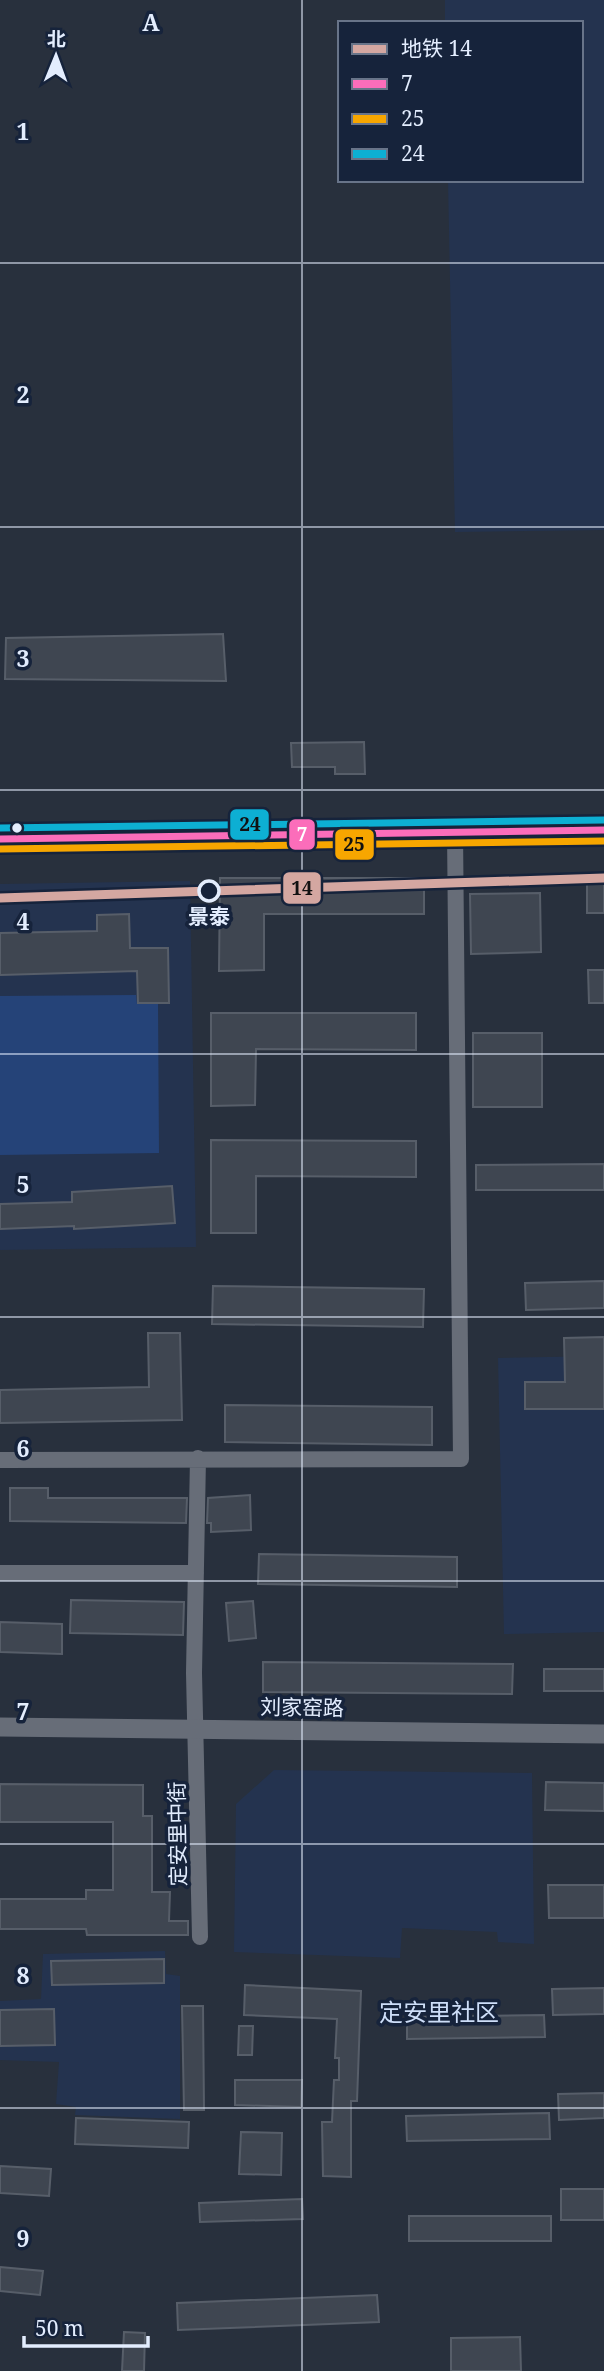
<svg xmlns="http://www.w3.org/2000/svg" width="604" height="2371" font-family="'Noto Serif','Noto Sans SC',serif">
  <rect width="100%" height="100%" fill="#28303d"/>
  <path fill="#24334f" d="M 445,0 L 604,0 L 604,530 L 455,532 L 448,180 L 581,180 L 581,23 L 445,23 Z
    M 190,881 L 196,1247 L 0,1250 L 0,884 Z
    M 604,1356 L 604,1632 L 504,1634 L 498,1358 Z
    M 274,1770 L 532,1773 L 534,1944 L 498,1942 L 497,1932 L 402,1928 L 400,1958 L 234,1952 L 236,1804 Z
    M 165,1951 L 166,1974 L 180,1976 L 180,2119 L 75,2115 L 76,2107 L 56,2104 L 59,2062 L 0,2060 L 0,2001 L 41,1999 L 43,1954 Z"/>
  <path fill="#254378" d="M 136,995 L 137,1004 L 158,1004 L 159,1153 L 0,1155 L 0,996 Z"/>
  <path fill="#3f4651" stroke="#575e69" stroke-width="2" d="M 223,634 L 226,681 L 5,679 L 6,638 Z
    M 364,742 L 365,774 L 335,774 L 335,767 L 292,767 L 291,743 Z
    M 587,876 L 604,876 L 604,913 L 587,913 Z
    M 220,878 L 424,878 L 424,914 L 264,914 L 264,970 L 219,971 Z
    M 540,893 L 541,952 L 471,954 L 470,894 Z
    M 129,914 L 130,948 L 168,948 L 169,1003 L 138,1003 L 137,971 L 0,975 L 0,933 L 97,931 L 97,915 Z
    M 588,970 L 604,970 L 604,1003 L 589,1003 Z
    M 211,1013 L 416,1013 L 416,1050 L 256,1049 L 255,1105 L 211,1106 Z
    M 473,1033 L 542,1033 L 542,1107 L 473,1107 Z
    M 211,1140 L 416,1141 L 416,1177 L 256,1176 L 256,1233 L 211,1233 Z
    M 604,1164 L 604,1190 L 476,1190 L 476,1165 Z
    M 172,1186 L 175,1223 L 74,1229 L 74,1226 L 0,1229 L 0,1204 L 72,1202 L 72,1192 Z
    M 604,1281 L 604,1308 L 526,1310 L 525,1283 Z
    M 213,1286 L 424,1289 L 423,1327 L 212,1324 Z
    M 148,1333 L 180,1333 L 182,1420 L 0,1423 L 0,1390 L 149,1387 Z
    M 604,1337 L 604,1409 L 525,1409 L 525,1382 L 565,1382 L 564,1338 Z
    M 225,1405 L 432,1407 L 432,1445 L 225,1442 Z
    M 10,1488 L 48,1488 L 48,1498 L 187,1498 L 186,1523 L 10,1521 Z
    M 250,1495 L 251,1530 L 211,1532 L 211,1523 L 207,1523 L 208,1498 Z
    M 259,1554 L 457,1557 L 457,1587 L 258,1584 Z
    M 71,1600 L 184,1602 L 183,1635 L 70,1633 Z
    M 253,1601 L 256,1638 L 229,1641 L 226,1603 Z
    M 0,1622 L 62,1624 L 62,1654 L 0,1652 Z
    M 263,1662 L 513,1664 L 512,1694 L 263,1692 Z
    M 544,1669 L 604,1669 L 604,1691 L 544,1691 Z
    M 546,1782 L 604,1783 L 604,1811 L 545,1810 Z
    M 0,1784 L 143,1785 L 143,1816 L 152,1816 L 152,1892 L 170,1892 L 169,1921 L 188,1921 L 188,1935 L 87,1935 L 86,1929 L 0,1929 L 0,1899 L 86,1899 L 86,1890 L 113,1890 L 113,1822 L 0,1822 Z
    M 548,1885 L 604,1885 L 604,1918 L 549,1918 Z
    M 164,1959 L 164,1983 L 52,1985 L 51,1961 Z
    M 245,1985 L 361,1991 L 357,2101 L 351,2101 L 351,2177 L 323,2176 L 322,2122 L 332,2122 L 334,2080 L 339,2080 L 339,2058 L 335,2058 L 337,2019 L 244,2015 Z
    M 604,1988 L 604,2014 L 553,2015 L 552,1989 Z
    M 182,2006 L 203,2006 L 204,2110 L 184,2110 Z
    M 54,2009 L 55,2045 L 0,2046 L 0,2010 Z
    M 544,2015 L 545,2037 L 407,2039 L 407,2017 Z
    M 239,2026 L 253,2026 L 252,2055 L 238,2055 Z
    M 235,2080 L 302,2080 L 301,2107 L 235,2105 Z
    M 604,2093 L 604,2118 L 559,2120 L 558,2094 Z
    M 549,2113 L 550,2139 L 407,2141 L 406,2116 Z
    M 76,2118 L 189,2122 L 188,2148 L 75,2144 Z
    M 241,2132 L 282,2133 L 281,2175 L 239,2174 Z
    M 0,2166 L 51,2169 L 49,2196 L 0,2193 Z
    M 561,2189 L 604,2189 L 604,2220 L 561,2220 Z
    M 302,2199 L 303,2219 L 200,2222 L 199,2203 Z
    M 409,2216 L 551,2216 L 551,2241 L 409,2241 Z
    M 0,2267 L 43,2271 L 40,2295 L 0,2291 Z
    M 377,2295 L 379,2322 L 178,2330 L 177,2303 Z
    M 124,2332 L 145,2333 L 144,2371 L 122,2371 Z
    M 520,2337 L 521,2371 L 451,2371 L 451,2338 Z"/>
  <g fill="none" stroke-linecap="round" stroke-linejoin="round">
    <path stroke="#676d78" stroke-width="16" d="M 198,1458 L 194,1673 L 200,1937
      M 0,1460 L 461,1459 L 455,831
      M 0,1573 L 196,1573"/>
    <path stroke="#676d78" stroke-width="19" d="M 0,839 L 604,830
      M 0,1727 L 604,1734"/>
    <g stroke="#16233b" stroke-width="12">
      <path id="bus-1" d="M 0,839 L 604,830"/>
    </g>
    <g stroke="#16233b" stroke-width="12">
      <path id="bus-2" d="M 0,849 L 604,841"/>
    </g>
    <g stroke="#16233b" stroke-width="12">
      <path id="bus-3" d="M 0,828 L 604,820"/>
    </g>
    <use href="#bus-1" stroke="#fb6dba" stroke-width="7"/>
    <use href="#bus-2" stroke="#f7a600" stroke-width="7"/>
    <use href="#bus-3" stroke="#0dafd3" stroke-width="7"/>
    <g stroke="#16233b" stroke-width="14">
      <path id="metro-1" d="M 0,898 L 604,878"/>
    </g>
    <use href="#metro-1" stroke="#d4a7a1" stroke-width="9"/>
  </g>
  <path fill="none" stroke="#e3edfe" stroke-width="2" stroke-opacity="0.55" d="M 302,0 L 302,2371M 0,263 L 604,263M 0,527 L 604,527M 0,790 L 604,790M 0,1054 L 604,1054M 0,1317 L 604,1317M 0,1581 L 604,1581M 0,1844 L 604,1844M 0,2108 L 604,2108"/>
  <circle fill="#e3edfe" stroke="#16233b" stroke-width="2.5" cx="17" cy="828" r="6"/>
  <circle fill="#16233b" stroke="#e3edfe" stroke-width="3.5" cx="209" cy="891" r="10"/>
  <g text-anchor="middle" stroke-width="7" stroke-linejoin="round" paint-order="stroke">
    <g font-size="21" font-weight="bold" fill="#e3edfe" stroke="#16233b">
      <text x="209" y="924">景泰</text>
    </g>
    <g font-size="21" fill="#e3edfe" stroke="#16233b">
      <text transform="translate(302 1708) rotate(1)" y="7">刘家窑路</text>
      <text transform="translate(178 1834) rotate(-91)" y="7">定安里中街</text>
    </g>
    <g font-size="24" fill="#cedef8" stroke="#16233b">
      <text x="439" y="2021">定安里社区</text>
    </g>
  </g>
  <g font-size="23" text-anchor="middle" font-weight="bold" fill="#e3edfe" stroke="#16233b" stroke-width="7" stroke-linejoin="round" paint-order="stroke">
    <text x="151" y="31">A</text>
    <text x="23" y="140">1</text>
    <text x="23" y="403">2</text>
    <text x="23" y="667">3</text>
    <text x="23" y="930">4</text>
    <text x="23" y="1193">5</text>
    <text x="23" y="1457">6</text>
    <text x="23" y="1720">7</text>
    <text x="23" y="1984">8</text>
    <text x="23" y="2247">9</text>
  </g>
  <g stroke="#16233b" stroke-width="2.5">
    <rect x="229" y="808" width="41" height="33" rx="7" fill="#0dafd3"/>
    <rect x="288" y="818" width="28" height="33" rx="7" fill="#fb6dba"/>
    <rect x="334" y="828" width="41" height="33" rx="7" fill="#f7a600"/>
    <rect x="282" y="871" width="40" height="34" rx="7" fill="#d4a7a1"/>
  </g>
  <g font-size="19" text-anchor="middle" font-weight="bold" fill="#fff">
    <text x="302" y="841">7</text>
  </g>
  <g font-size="19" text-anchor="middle" font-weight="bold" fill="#111">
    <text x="250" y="831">24</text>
    <text x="354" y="851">25</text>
    <text x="302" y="895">14</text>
  </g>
  <rect x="338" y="21" width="245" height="161" fill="#16233b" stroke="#687489" stroke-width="2"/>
  <rect x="352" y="44" width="35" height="10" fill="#d4a7a1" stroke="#687489" stroke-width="2"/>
  <text x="401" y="56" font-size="21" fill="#e3edfe">地铁 14</text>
  <rect x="352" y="79" width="35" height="10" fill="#fb6dba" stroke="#687489" stroke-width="2"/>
  <text x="401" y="91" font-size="21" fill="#e3edfe">7</text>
  <rect x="352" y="114" width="35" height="10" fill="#f7a600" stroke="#687489" stroke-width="2"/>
  <text x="401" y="126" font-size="21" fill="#e3edfe">25</text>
  <rect x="352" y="149" width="35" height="10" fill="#0dafd3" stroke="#687489" stroke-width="2"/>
  <text x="401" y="161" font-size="21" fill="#e3edfe">24</text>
  <g transform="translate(56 56) rotate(1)" stroke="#16233b" stroke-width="5" paint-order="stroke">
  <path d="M0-5L12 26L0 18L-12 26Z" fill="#e3edfe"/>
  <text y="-10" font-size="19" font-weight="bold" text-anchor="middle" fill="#e3edfe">北</text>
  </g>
  <path d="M24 2336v10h124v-10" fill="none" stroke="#e3edfe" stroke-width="3.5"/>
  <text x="35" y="2336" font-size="21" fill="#e3edfe" stroke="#16233b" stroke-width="5" paint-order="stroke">50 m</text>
</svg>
